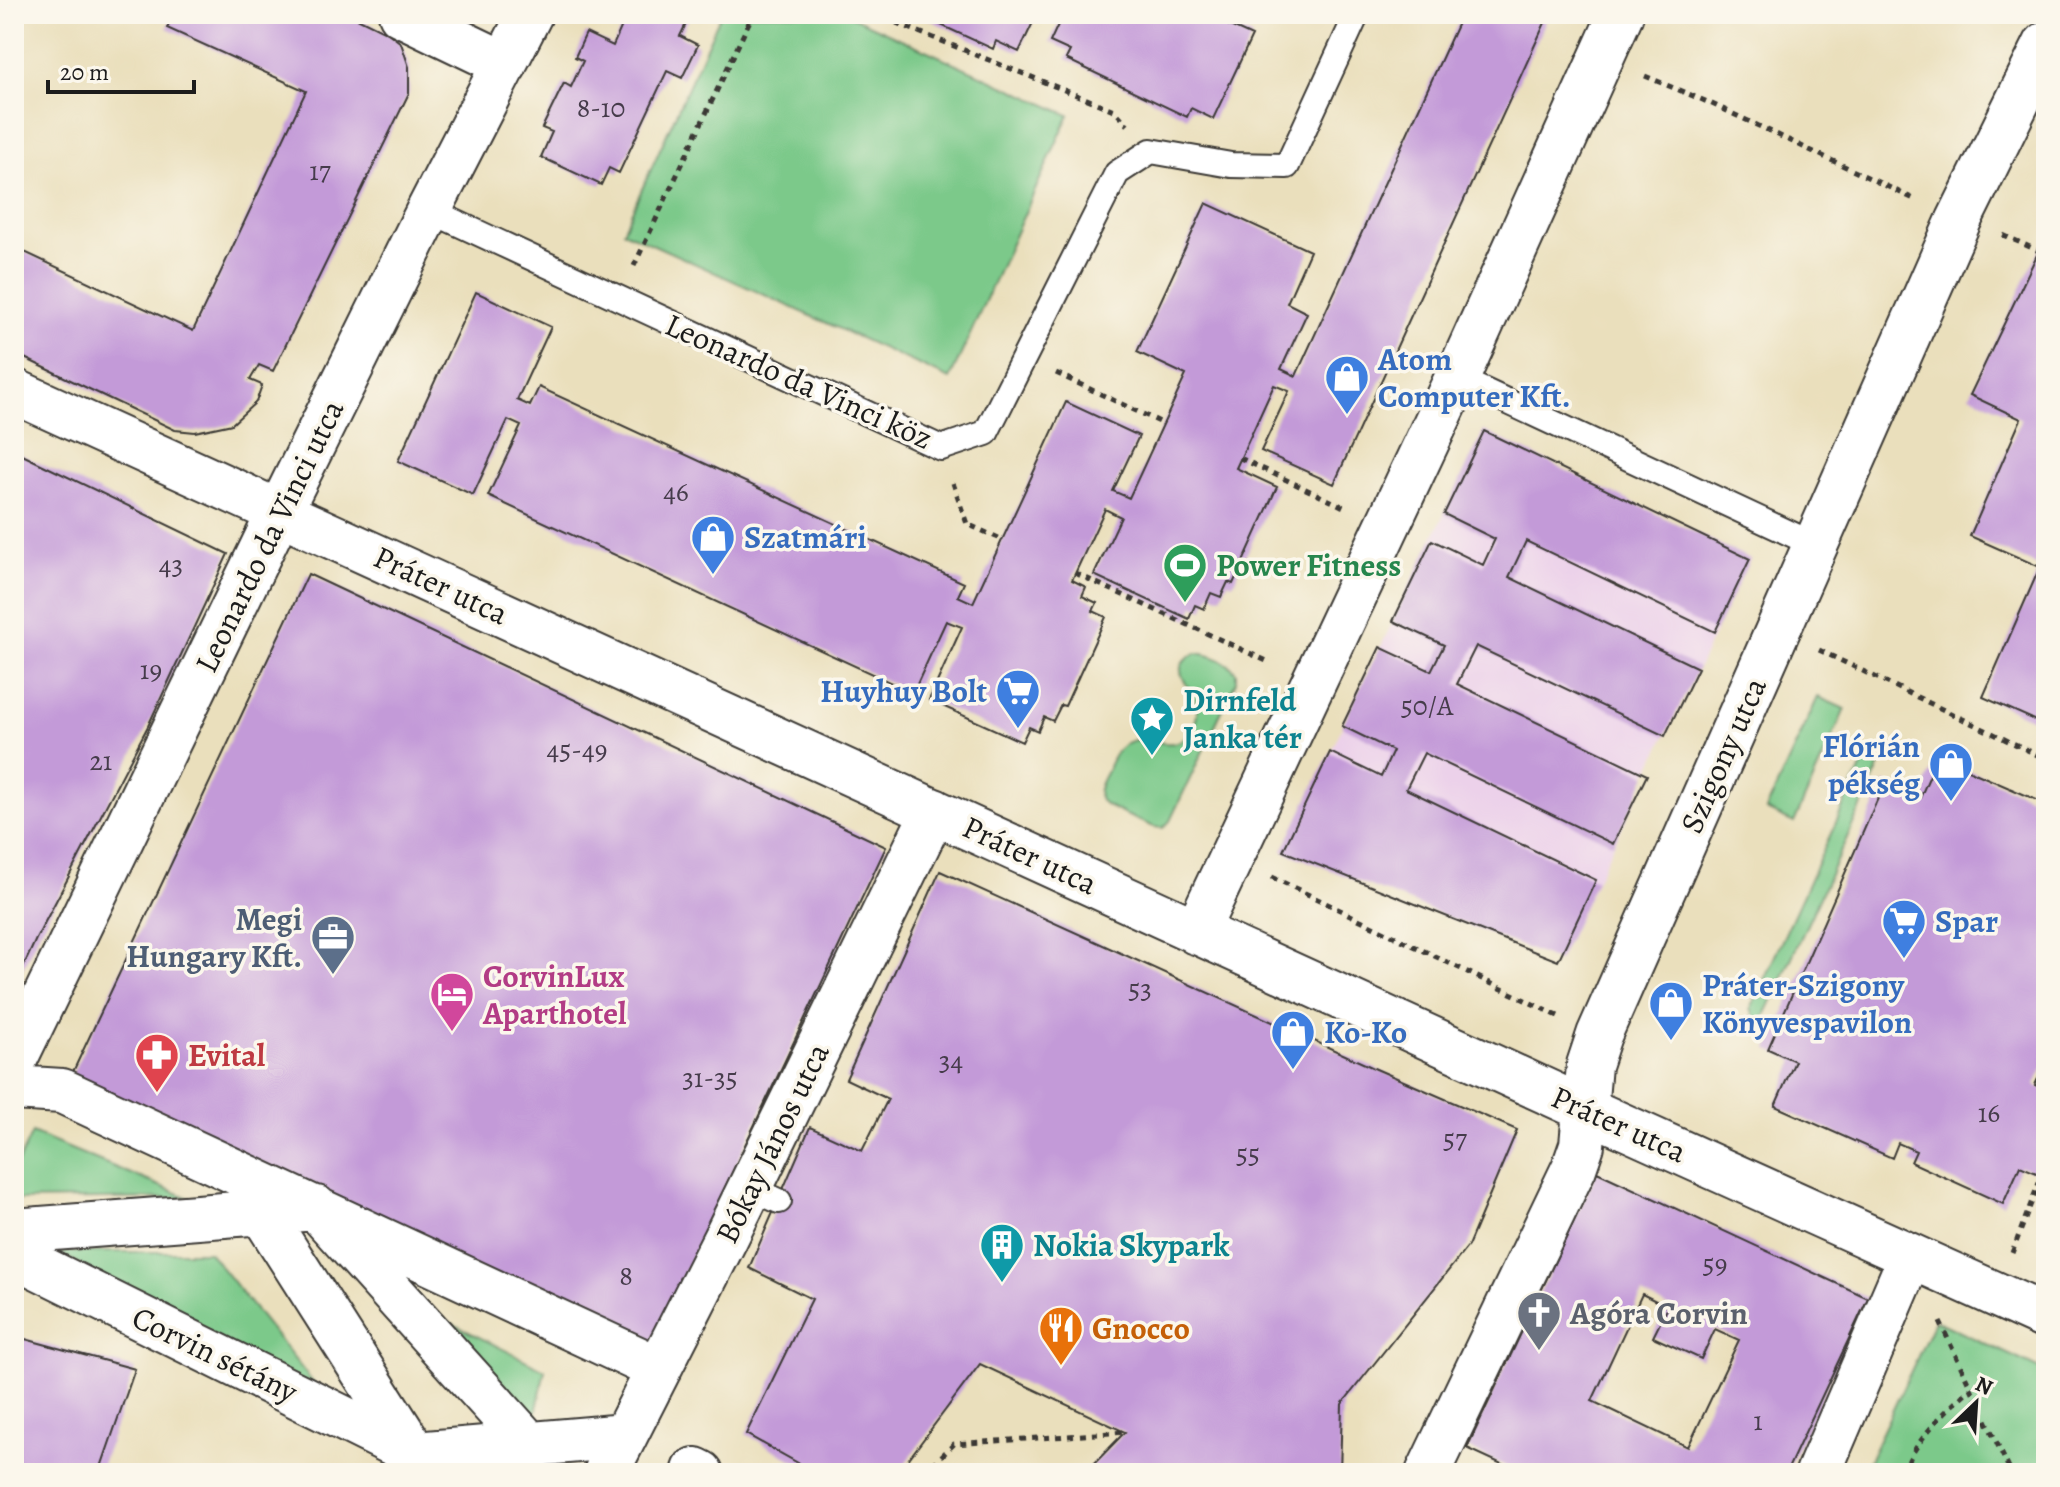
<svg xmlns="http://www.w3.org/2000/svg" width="2060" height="1487" font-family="Alegreya,serif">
  <rect width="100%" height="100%" fill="#fbf7ec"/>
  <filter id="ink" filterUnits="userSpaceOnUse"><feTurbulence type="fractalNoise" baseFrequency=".0125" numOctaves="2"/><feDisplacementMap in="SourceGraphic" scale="16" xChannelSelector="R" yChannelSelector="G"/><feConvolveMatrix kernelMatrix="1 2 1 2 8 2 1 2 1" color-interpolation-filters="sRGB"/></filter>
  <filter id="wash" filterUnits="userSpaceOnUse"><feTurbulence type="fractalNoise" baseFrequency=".006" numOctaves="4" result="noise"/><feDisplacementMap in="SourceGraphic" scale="32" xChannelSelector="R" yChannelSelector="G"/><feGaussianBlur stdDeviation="1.8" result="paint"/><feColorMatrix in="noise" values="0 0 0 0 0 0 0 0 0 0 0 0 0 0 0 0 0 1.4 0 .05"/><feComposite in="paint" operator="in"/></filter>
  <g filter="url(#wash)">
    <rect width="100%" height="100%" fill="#eadfbc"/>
    <path fill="#ecd1ea" d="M 1484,431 L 1750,559 L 1558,961 L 1283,851 Z"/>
    <path fill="#7bc98a" stroke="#4c7253" stroke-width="2" d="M 721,14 L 846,14 L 1069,115 L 950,379 L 623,231 Z
      M 1196,653 C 1211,655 1226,660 1236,672 L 1236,681 L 1170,821 L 1163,828 L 1154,827 C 1143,822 1104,808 1099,798 C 1096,789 1104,777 1108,769 C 1113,757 1119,745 1131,741 C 1152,733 1176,759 1193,727 C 1212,692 1155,673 1196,653 Z
      M 1818,697 L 1845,709 L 1794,823 L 1766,810 Z
      M 1865,759 L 1880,766 L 1758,1031 L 1751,1008 Z
      M 32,1133 L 189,1198 L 14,1200 L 14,1170 Z
      M 57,1252 L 209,1252 L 323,1395 Z
      M 425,1310 L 545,1370 L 533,1428 Z
      M 1935,1320 L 2046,1372 L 2046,1473 L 1863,1473 Z"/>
    <g id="blocks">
      <path fill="#c39ad8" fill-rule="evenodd" d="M 173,14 L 349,14 L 388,33 L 401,43 L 409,67 L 409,93 L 273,371 L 259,365 L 250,380 L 262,385 L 256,402 L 232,424 L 195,432 L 175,430 L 14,353 L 14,247 L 193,331 L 306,91 L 167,28 Z
        M 611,14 L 691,14 L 680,36 L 698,45 L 682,78 L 667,71 L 619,173 L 609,168 L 601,185 L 541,157 L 552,132 L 542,128 L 564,83 L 571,87 L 583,61 L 575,57 L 586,33 L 613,46 L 624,21 Z
        M 917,14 L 1037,14 L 1019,52 L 996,41 L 993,49 Z
        M 1057,14 L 1204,14 L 1252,36 L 1213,119 L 1191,108 L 1187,117 L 1066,59 L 1070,51 L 1050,42 L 1062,16 Z
        M 1462,14 L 1549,14 L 1334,484 L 1261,451 L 1289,391 L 1274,385 L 1236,468 L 1277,487 L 1233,584 L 1228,582 L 1221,597 L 1211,593 L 1204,609 L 1195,605 L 1189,619 L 1094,575 L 1121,517 L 1105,509 L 1072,580 L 1086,587 L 1082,596 L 1097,603 L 1093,611 L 1106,617 L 1065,706 L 1061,705 L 1053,721 L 1044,717 L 1038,731 L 1029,727 L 1022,742 L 929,700 L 962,627 L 946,621 L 913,693 L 488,496 L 521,426 L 508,420 L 473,495 L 398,461 L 476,292 L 551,327 L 517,400 L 530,406 L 539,387 L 964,583 L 958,596 L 973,603 L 1066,402 L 1139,436 L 1113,491 L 1129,498 L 1186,375 L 1137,352 L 1206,203 L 1310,251 L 1287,303 L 1307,313 L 1281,369 L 1296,376 Z
        M 2046,236 L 2046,725 L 1983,697 L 2040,567 L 1970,536 L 2021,419 L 1970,395 Z
        M 1484,431 L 1750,559 L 1715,632 L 1526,541 L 1509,577 L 1698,668 L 1665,736 L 1476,646 L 1457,684 L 1647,775 L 1613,844 L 1424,753 L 1406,789 L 1596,880 L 1558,961 L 1283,851 L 1330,752 L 1381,777 L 1393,751 L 1342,726 L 1380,647 L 1431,671 L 1444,645 L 1393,621 L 1432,540 L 1483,565 L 1495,539 L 1444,514 Z
        M 14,451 L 228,554 L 148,726 L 36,939 L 14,987 Z
        M 308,574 L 886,847 L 648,1350 L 70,1078 Z
        M 1938,757 L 2046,804 L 2046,1061 L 2035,1085 L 2046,1090 L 2046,1177 L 2020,1166 L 2003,1204 L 1911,1162 L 1916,1151 L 1898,1143 L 1892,1158 L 1775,1106 L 1795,1061 L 1768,1049 L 1885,782 L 1920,798 Z
        M 940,871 L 1376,1069 L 1517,1130 L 1468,1246 L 1342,1404 L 1340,1473 L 1088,1473 L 1088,1470 L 1125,1432 L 980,1364 L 898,1473 L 816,1473 L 746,1434 L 812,1299 L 749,1268 L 810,1127 L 862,1151 L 888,1099 L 846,1079 Z
        M 1597,1172 L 1868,1298 L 1786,1473 L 1521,1473 L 1467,1448 ZM 1642,1294 L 1668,1307 L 1653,1337 L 1701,1359 L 1715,1329 L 1739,1340 L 1688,1447 L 1592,1401 Z
        M 14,1336 L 135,1369 L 99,1473 L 14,1473 Z"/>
    </g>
  </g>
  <g filter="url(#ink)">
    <use href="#blocks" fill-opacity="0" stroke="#3b3934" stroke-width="2"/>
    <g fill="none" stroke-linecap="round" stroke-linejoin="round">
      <g stroke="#3b3934" stroke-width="28">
        <path id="lane" d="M 429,210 L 941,448 L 986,433 L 1117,173 L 1151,151 L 1231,165 L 1287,166 L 1357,14
          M 1457,378 L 1815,545
          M 750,1188 L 779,1201"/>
      </g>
      <g stroke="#3b3934" stroke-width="48">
        <path id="street" d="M 401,14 L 505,64
          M 14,391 L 1585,1109 L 2046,1317
          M 1196,932 L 1457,378 L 1621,14
          M 14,1061 L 280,511 L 429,210 L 530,14
          M 14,1088 L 62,1091 L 659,1369
          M 262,1213 L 415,1453
          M 14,1231 L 316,1208 L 529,1444
          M 14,1255 L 415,1454 L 625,1436
          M 695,1470 L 701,1473
          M 606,1473 L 726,1237 L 934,811
          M 1428,1473 L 1574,1168 L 1582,1145 L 1589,1065 L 1599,1035 L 1959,220 L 2046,44
          M 1818,1473 L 1911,1256"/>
      </g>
      <path stroke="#3b3934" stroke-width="5" stroke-dasharray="6 6" stroke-linecap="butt" d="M 874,14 L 1114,110 L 1128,125
        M 1645,76 L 1710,103 L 1916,200
        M 2003,235 L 2039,251
        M 634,266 L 753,14
        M 1056,373 L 1164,424
        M 1240,458 L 1346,508
        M 953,483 L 967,524 L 1003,540
        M 1075,573 L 1271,663
        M 1819,650 L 2046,759
        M 1272,877 L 1558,1016
        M 2012,1253 L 2042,1175
        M 1940,1322 L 2011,1473
        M 924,1473 L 954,1444 L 1125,1432
        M 1903,1473 C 1917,1438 1943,1413 1970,1389"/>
      <use href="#lane" stroke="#fff" stroke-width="24"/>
      <use href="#street" stroke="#fff" stroke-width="44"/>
    </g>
  </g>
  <defs>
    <g id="shop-pin" transform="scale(2.3)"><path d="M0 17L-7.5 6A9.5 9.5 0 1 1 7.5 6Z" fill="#3f7fe0" stroke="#fbf7ec"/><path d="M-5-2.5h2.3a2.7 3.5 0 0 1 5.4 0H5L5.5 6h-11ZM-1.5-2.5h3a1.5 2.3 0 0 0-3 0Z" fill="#fff"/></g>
    <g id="stadium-pin" transform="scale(2.3)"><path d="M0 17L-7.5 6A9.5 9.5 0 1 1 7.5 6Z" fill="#2e9e5b" stroke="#fbf7ec"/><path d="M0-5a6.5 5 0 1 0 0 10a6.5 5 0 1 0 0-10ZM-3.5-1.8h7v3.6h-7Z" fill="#fff"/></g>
    <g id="supermarket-pin" transform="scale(2.3)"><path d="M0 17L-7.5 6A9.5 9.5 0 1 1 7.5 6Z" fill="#3f7fe0" stroke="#fbf7ec"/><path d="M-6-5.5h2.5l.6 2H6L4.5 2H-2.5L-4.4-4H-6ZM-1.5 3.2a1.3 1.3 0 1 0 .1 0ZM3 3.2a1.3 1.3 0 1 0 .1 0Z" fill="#fff"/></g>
    <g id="sight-pin" transform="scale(2.3)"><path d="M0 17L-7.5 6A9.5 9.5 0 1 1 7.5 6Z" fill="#0f9aa8" stroke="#fbf7ec"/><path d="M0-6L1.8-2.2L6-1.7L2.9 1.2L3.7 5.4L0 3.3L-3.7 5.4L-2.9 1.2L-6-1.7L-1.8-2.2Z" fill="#fff"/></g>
    <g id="office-pin" transform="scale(2.3)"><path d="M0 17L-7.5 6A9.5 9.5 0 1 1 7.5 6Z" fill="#5c6f8a" stroke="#fbf7ec"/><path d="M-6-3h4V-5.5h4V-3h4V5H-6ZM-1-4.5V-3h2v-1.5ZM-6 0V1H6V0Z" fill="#fff"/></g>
    <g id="hotel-pin" transform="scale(2.3)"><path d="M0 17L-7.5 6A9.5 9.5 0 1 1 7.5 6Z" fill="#d1479c" stroke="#fbf7ec"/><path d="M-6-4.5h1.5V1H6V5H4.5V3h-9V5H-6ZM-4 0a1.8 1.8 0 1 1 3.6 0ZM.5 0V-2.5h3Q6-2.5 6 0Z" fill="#fff"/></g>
    <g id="pharmacy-pin" transform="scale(2.3)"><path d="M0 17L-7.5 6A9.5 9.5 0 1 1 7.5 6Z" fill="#e0444e" stroke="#fbf7ec"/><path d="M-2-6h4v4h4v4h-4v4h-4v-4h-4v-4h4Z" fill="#fff"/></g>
    <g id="building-pin" transform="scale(2.3)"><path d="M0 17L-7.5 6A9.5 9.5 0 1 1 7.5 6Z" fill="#0f9aa8" stroke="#fbf7ec"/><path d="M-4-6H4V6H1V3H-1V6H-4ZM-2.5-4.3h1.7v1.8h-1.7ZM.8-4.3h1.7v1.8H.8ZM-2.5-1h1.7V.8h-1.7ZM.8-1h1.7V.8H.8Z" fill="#fff"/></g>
    <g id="church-pin" transform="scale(2.3)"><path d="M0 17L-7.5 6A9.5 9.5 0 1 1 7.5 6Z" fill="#6b7280" stroke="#fbf7ec"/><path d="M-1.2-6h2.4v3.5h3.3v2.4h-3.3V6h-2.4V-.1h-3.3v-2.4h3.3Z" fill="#fff"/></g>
    <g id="restaurant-pin" transform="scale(2.3)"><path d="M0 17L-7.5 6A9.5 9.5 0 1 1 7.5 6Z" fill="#e8710a" stroke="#fbf7ec"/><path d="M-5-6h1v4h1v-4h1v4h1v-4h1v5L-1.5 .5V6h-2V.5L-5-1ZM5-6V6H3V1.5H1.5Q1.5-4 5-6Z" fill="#fff"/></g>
  </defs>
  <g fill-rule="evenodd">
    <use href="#shop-pin" x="1347" y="377"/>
    <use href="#shop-pin" x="713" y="537"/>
    <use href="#stadium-pin" x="1185" y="565"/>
    <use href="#supermarket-pin" x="1018" y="691"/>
    <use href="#sight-pin" x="1152" y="718"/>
    <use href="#shop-pin" x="1951" y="764"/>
    <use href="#supermarket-pin" x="1904" y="921"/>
    <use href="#office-pin" x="333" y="937"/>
    <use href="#hotel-pin" x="452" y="994"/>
    <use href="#shop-pin" x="1671" y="1003"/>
    <use href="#shop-pin" x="1293" y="1032"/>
    <use href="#pharmacy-pin" x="157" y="1055"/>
    <use href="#building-pin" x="1002" y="1245"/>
    <use href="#church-pin" x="1539" y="1313"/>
    <use href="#restaurant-pin" x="1061" y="1328"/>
  </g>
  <g text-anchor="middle" stroke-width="7" stroke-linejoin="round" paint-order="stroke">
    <g font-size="28" fill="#463c4b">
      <text x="601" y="117">8-10</text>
      <text x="320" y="180">17</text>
      <text x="676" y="501">46</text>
      <text x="171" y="574">43</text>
      <text x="151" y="679">19</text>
      <text x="1427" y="715">50/A</text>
      <text x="577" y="759">45-49</text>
      <text x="101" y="770">21</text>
      <text x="1140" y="998">53</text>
      <text x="951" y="1070">34</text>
      <text x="710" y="1087">31-35</text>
      <text x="1989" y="1122">16</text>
      <text x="1455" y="1148">57</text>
      <text x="1248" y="1163">55</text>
      <text x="1715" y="1273">59</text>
      <text x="626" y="1285">8</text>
      <text x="1758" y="1430">1</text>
    </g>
    <g font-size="32" font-weight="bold" fill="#366cbe" stroke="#fbf7ec" text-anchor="start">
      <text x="1378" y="370">Atom<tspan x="1378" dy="37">Computer Kft.</tspan></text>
      <text x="744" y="548">Szatmári</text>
      <text x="987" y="702" text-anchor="end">Huyhuy Bolt</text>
      <text x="1920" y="757" text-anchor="end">Flórián<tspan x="1920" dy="37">pékség</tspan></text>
      <text x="1935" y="932">Spar</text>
      <text x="1702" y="996">Práter-Szigony<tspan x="1702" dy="37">Könyvespavilon</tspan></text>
      <text x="1324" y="1043">Ko-Ko</text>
    </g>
    <g font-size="32" fill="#1c1c1c" stroke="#fbf7ec">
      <text transform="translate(799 381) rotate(24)" y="11">Leonardo da Vinci köz</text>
      <text transform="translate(269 536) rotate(-64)" y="11">Leonardo da Vinci utca</text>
      <text transform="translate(441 585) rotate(25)" y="11">Práter utca</text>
      <text transform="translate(1723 755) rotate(-66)" y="11">Szigony utca</text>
      <text transform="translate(1030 855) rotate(25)" y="11">Práter utca</text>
      <text transform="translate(1619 1124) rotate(24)" y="11">Práter utca</text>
      <text transform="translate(772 1143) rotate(-64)" y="11">Bókay János utca</text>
      <text transform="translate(215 1354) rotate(26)" y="11">Corvin sétány</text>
    </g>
    <g font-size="32" font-weight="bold" fill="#27864d" stroke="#fbf7ec" text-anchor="start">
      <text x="1216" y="576">Power Fitness</text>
    </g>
    <g font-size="32" font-weight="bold" fill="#0d838f" stroke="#fbf7ec" text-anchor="start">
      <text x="1183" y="711">Dirnfeld<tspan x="1183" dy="37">Janka tér</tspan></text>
      <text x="1033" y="1256">Nokia Skypark</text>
    </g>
    <g font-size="32" font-weight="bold" fill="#4e5e75" stroke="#fbf7ec" text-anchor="end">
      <text x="302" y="930">Megi<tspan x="302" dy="37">Hungary Kft.</tspan></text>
    </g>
    <g font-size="32" font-weight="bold" fill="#b23c85" stroke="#fbf7ec" text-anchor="start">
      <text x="483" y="987">CorvinLux<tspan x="483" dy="37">Aparthotel</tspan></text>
    </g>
    <g font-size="32" font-weight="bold" fill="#be3a42" stroke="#fbf7ec" text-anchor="start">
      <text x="188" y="1066">Evital</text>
    </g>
    <g font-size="32" font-weight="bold" fill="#5b616d" stroke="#fbf7ec" text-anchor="start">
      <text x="1570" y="1324">Agóra Corvin</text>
    </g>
    <g font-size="32" font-weight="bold" fill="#c56008" stroke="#fbf7ec" text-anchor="start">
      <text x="1092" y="1339">Gnocco</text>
    </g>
  </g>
  <rect width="2060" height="1487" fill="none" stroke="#fbf7ec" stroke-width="48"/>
  <g transform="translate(1976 1403) rotate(25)" stroke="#fbf7ec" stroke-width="6" paint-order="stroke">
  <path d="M0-6L14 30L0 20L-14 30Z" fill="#1c1c1c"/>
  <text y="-12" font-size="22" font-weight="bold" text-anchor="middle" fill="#1c1c1c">N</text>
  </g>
  <path d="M48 80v12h146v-12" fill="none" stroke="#1c1c1c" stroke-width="4"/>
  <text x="60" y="80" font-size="24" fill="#1c1c1c" stroke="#fbf7ec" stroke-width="6" paint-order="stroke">20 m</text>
</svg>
